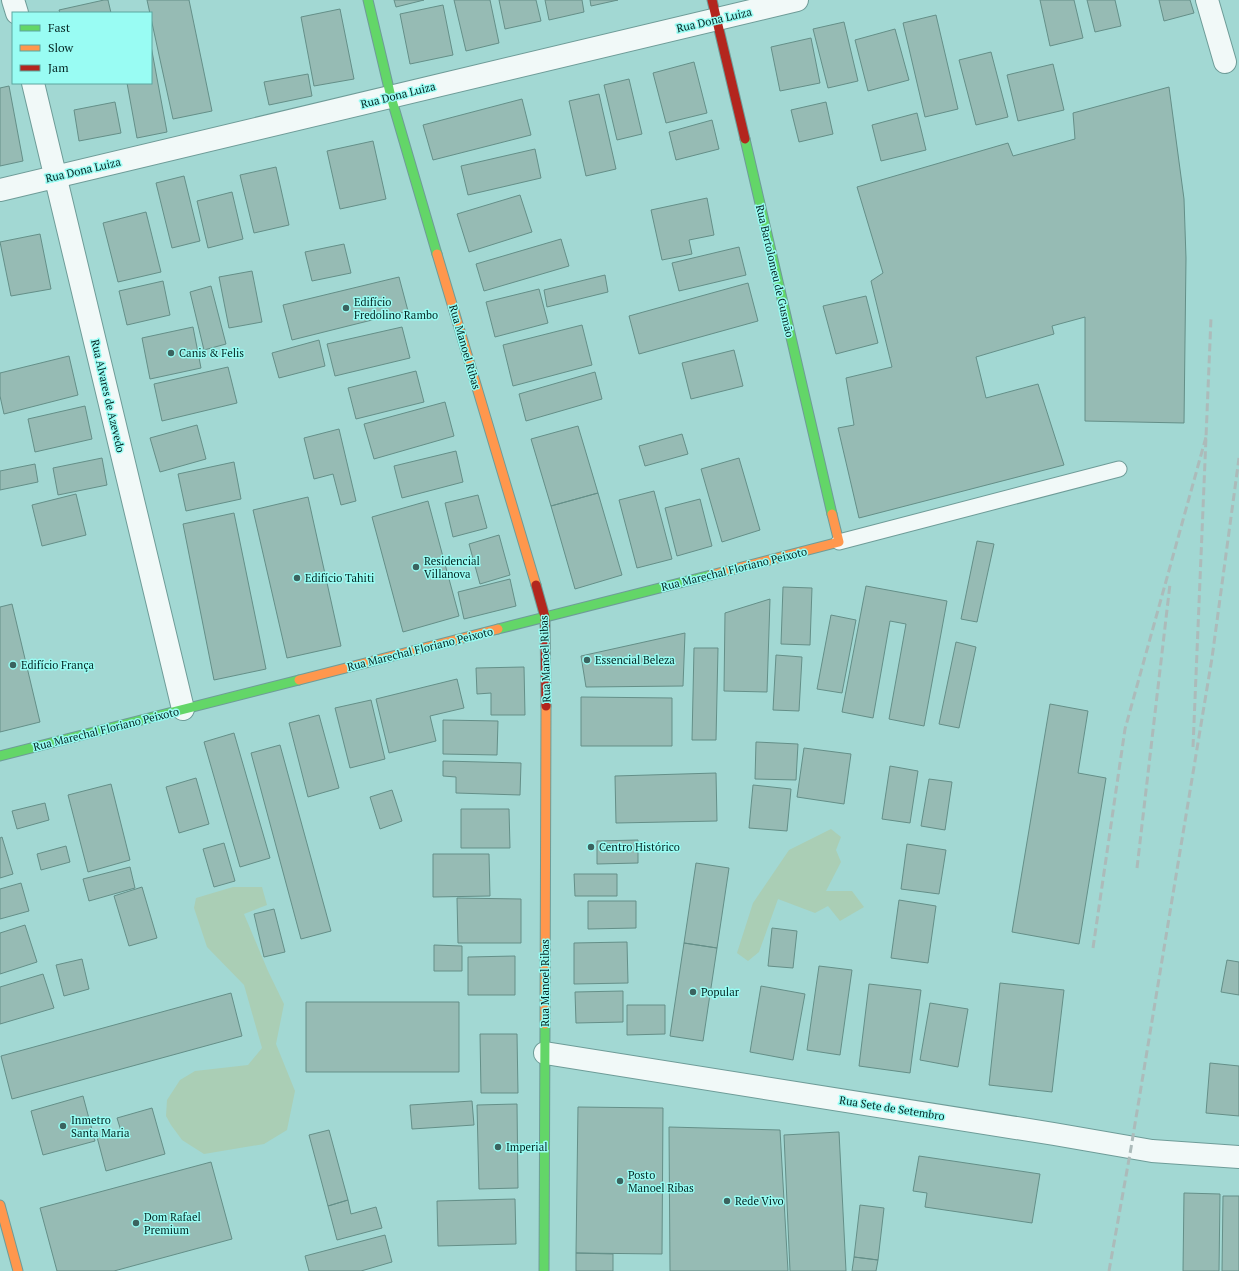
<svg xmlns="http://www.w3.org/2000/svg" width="1239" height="1271" font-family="'PT Serif',serif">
  <rect width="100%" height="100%" fill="#a2d8d3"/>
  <path fill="#aaceb5" d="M 831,829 L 841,837 L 836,850 L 841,862 L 826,891 L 852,891 L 864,907 L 840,921 L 828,906 L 815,913 L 778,899 L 759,952 L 748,961 L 737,953 L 753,903 L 789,850 Z
    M 233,887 L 262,887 L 267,905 L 244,914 L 268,971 L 284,1004 L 276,1044 L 295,1091 L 287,1130 L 264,1144 L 204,1154 L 182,1140 L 171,1125 L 166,1116 L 167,1100 L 180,1080 L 195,1071 L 248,1065 L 262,1048 L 244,985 L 207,947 L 194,908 L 196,898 Z"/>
  <path fill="#96bbb4" stroke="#648f88" d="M 104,0 L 108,0 L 111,13 L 60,13 L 59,10 Z
    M 147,0 L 189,0 L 212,111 L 173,119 Z
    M 394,0 L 424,0 L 396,7 Z
    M 454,0 L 490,0 L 499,43 L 466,51 Z
    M 499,0 L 536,0 L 541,21 L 505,29 Z
    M 545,0 L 582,0 L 584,12 L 549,20 Z
    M 590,0 L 618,0 L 591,6 Z
    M 1040,0 L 1074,0 L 1083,38 L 1050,46 Z
    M 1087,0 L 1115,0 L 1121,26 L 1095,32 Z
    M 1159,0 L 1190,0 L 1194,13 L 1164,21 Z
    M 443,5 L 453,55 L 410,64 L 400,14 Z
    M 340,9 L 354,79 L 314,86 L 301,17 Z
    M 936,15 L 958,109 L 925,117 L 903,23 Z
    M 844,22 L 858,81 L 828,88 L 813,29 Z
    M 895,29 L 909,80 L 868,91 L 855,40 Z
    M 811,38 L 820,83 L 780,91 L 771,47 Z
    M 151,46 L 167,132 L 137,138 L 127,83 L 151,83 Z
    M 991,52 L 1008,117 L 976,125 L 959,60 Z
    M 694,62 L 707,113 L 666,123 L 653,73 Z
    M 1053,64 L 1064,110 L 1018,121 L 1007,75 Z
    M 308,74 L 312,96 L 269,105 L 264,82 Z
    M 629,79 L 642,134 L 617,140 L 604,85 Z
    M 9,86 L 23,161 L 0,166 L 0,88 Z
    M 1169,87 L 1184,199 L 1186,258 L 1184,423 L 1085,421 L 1085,317 L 1052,326 L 1054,334 L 976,357 L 986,398 L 1038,384 L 1064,465 L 859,518 L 838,428 L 854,425 L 846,378 L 892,367 L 871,281 L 883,273 L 857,187 L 1008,143 L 1013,156 L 1075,139 L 1073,113 Z
    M 599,94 L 616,169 L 586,176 L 569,101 Z
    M 522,99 L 531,135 L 433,160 L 423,125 Z
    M 115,102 L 121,133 L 79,141 L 74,110 Z
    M 826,102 L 833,134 L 799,142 L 791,110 Z
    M 917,113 L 926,150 L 881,161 L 872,125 Z
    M 712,120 L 719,149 L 676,160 L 669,132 Z
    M 373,141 L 386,199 L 340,209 L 327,151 Z
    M 535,149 L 541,178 L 468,195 L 461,166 Z
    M 276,167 L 289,225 L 254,233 L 240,175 Z
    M 184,176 L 200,241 L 172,248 L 156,183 Z
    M 232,192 L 243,239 L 208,248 L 197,201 Z
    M 520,195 L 532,232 L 469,252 L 457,214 Z
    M 707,198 L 714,235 L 689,240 L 692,254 L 662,260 L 651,210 Z
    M 146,212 L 161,272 L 118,282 L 103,223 Z
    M 40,234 L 51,289 L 11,296 L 0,242 Z
    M 561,239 L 569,266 L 484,291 L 476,264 Z
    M 344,244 L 351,273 L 312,281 L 305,252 Z
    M 739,247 L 746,275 L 679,291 L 672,263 Z
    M 252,271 L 262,322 L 229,328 L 219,277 Z
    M 605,275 L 608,292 L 547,307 L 544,290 Z
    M 399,277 L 408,311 L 292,340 L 283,305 Z
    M 163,281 L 170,315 L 127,325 L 119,291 Z
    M 748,283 L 758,321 L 639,354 L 629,316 Z
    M 211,286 L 226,344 L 204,350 L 190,292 Z
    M 539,289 L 548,323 L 495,337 L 486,302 Z
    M 866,296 L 878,343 L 836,354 L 823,306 Z
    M 582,325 L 592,365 L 513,386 L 503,345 Z
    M 193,327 L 201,368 L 150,379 L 142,338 Z
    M 402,327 L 410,358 L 335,376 L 327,344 Z
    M 319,340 L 325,366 L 279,378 L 272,353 Z
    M 734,350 L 743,386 L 691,399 L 682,363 Z
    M 69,356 L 78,395 L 4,414 L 0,396 L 0,373 Z
    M 228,367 L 237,403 L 162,421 L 154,384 Z
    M 416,371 L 424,402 L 356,419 L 348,388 Z
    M 595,372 L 602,399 L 526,421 L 519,394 Z
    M 445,402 L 454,436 L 374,459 L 364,424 Z
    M 85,406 L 92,439 L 35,452 L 28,419 Z
    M 197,425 L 206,459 L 160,472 L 150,438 Z
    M 578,426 L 598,493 L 551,506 L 531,439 Z
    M 339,429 L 356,501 L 341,505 L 333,474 L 314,479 L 304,438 Z
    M 682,434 L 688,454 L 645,466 L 639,446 Z
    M 456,451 L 463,482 L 402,498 L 394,466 Z
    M 102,458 L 107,485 L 58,495 L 53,468 Z
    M 739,458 L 760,530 L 722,542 L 701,469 Z
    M 234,462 L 241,499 L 186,511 L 178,474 Z
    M 35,464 L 38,482 L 0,490 L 0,471 Z
    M 654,491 L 672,559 L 637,568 L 619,500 Z
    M 598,493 L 622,575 L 575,589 L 551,506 Z
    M 76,494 L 86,535 L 42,546 L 32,505 Z
    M 478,495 L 487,528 L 453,537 L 445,503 Z
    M 308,497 L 341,646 L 287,658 L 253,510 Z
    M 700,499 L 712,546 L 677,556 L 665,508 Z
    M 428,501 L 459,616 L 403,632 L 372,517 Z
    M 234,513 L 266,669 L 214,680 L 183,524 Z
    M 499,535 L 510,575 L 480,584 L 469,544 Z
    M 977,541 L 994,544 L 977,622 L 961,619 Z
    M 510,579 L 516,606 L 464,619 L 458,592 Z
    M 866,586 L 947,601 L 924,726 L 889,719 L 906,624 L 890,621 L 873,718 L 842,712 Z
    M 783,587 L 812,588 L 810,645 L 781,644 Z
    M 770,599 L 767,692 L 724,691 L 725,613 Z
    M 12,604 L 40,722 L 0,732 L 0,607 Z
    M 831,615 L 856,620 L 842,693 L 817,689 Z
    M 685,633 L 683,686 L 586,687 L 581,656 Z
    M 956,642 L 976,647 L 959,728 L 939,724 Z
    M 694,648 L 718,648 L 716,740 L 692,740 Z
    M 776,655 L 802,657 L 799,711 L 773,710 Z
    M 524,667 L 525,715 L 491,715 L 491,693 L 477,694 L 476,668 Z
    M 457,679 L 464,708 L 430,716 L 436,741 L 389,753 L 376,699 Z
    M 581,697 L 672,698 L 672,746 L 581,746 Z
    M 371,700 L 385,759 L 350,768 L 335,708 Z
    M 1050,704 L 1088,711 L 1078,773 L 1106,778 L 1079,944 L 1012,932 Z
    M 319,715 L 339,788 L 308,797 L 289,723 Z
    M 443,720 L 498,721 L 497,755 L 443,754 Z
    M 234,733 L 270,858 L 240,867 L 204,742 Z
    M 756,742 L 798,744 L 796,780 L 755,779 Z
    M 280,745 L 331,931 L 301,939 L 251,753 Z
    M 804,748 L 851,754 L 844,804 L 797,797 Z
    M 443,761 L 521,763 L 520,795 L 456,793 L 456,777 L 443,776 Z
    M 890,766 L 918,771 L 910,823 L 882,819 Z
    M 716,773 L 717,821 L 616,823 L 615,776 Z
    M 196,778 L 209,824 L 179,833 L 166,787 Z
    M 929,779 L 952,782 L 945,830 L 921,826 Z
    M 111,784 L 130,860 L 88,872 L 68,795 Z
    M 753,785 L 791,789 L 787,831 L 749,828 Z
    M 392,790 L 402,821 L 380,829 L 370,797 Z
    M 45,803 L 49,820 L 17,829 L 12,811 Z
    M 461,809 L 509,809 L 510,848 L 461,848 Z
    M 2,837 L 13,874 L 0,878 L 0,838 Z
    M 638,840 L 638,863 L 597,864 L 597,841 Z
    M 224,843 L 235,881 L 214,887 L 203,849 Z
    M 907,844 L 946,850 L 939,894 L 901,889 Z
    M 66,846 L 70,862 L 41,870 L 37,854 Z
    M 433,854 L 489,854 L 490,896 L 433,897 Z
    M 696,863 L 729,868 L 717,948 L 684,943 Z
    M 130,867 L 135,888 L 89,901 L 83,879 Z
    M 574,874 L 617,874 L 617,896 L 575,896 Z
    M 21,883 L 29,911 L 0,919 L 0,889 Z
    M 142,887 L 157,938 L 129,946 L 114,896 Z
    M 457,898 L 521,899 L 521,943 L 458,943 Z
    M 899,900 L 936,906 L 928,963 L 891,958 Z
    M 588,901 L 636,901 L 636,928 L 588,929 Z
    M 274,909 L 285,952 L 264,957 L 254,914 Z
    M 25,925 L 37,962 L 0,974 L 0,933 Z
    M 772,928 L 797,931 L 793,968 L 768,966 Z
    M 627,942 L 628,983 L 574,984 L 574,943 Z
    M 684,943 L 717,948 L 703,1041 L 670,1036 Z
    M 434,945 L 462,946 L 462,971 L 434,971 Z
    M 515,956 L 515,995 L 468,995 L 468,957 Z
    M 82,959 L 89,989 L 64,996 L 56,965 Z
    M 1227,960 L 1239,962 L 1239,995 L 1221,992 Z
    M 819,966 L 852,970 L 840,1055 L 807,1050 Z
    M 43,974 L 54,1008 L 0,1024 L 0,987 Z
    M 1000,983 L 1064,990 L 1052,1092 L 989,1085 Z
    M 869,984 L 921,990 L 910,1073 L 859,1066 Z
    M 761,986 L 805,994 L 793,1060 L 750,1052 Z
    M 623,991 L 623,1022 L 576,1023 L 575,992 Z
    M 231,993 L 242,1036 L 12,1099 L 1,1056 Z
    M 306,1002 L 459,1002 L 459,1072 L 306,1072 Z
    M 930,1003 L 968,1009 L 958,1067 L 920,1060 Z
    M 627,1005 L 665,1005 L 665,1034 L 627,1035 Z
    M 480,1034 L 517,1034 L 518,1093 L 481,1093 Z
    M 1210,1063 L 1239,1066 L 1239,1116 L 1206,1113 Z
    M 83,1096 L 95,1141 L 43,1155 L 31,1111 Z
    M 472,1101 L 474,1125 L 412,1129 L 410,1105 Z
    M 517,1104 L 518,1188 L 479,1189 L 477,1105 Z
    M 578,1107 L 663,1108 L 662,1254 L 576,1253 Z
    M 152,1108 L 165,1154 L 106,1171 L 97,1137 L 121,1131 L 117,1118 Z
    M 669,1127 L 780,1130 L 788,1271 L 670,1271 Z
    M 329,1130 L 348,1200 L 328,1206 L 309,1135 Z
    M 839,1132 L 846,1271 L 790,1271 L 784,1135 Z
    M 919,1156 L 1040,1174 L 1032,1223 L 925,1207 L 927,1193 L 913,1191 Z
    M 211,1162 L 232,1239 L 114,1271 L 57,1271 L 40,1208 Z
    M 1184,1193 L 1220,1194 L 1219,1271 L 1183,1271 Z
    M 1223,1196 L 1239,1196 L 1239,1271 L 1222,1271 Z
    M 515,1199 L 516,1244 L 438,1246 L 437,1201 Z
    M 348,1200 L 351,1214 L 376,1207 L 382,1228 L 337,1240 L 328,1206 Z
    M 860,1205 L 884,1208 L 878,1260 L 854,1257 Z
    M 385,1235 L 392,1262 L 361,1271 L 309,1271 L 305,1256 Z
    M 576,1253 L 613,1254 L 613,1271 L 576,1271 Z
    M 854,1257 L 878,1260 L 876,1271 L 852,1271 Z"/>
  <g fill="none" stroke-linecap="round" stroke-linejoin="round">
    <g stroke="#6e9c98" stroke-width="17">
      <path id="lane" d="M 839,542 L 1119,469"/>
    </g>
    <g stroke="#6e9c98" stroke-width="24">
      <path id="street" d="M 13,0 L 17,13
        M 1207,0 L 1225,62
        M 33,83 L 183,709
        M 0,190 L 797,0
        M 545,1053 L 1054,1134 L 1152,1151 L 1239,1157"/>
    </g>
    <g stroke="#6e9c98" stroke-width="11">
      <path id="fast" d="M 368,0 L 391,97 L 437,254
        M 745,139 L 832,514
        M 498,629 L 711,575
        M 0,756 L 299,680
        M 544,1271 L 545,1024"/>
    </g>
    <g stroke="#6e9c98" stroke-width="11">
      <path id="slow" d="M 437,254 L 536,585
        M 711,575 L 839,542 L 832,514
        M 299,680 L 498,629
        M 545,1024 L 546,706
        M 0,1205 L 18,1271"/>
    </g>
    <g stroke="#6e9c98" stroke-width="11">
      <path id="jam" d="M 712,0 L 745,139
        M 536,585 L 545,617 L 546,706"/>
    </g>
    <use href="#lane" stroke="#f1f9f8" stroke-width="15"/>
    <use href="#street" stroke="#f1f9f8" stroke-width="22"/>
    <use href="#fast" stroke="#63d668" stroke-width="9"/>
    <use href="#slow" stroke="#ff974d" stroke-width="9"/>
    <use href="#jam" stroke="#b3261e" stroke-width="9"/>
    <path stroke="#acbbba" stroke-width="3" stroke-dasharray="8 4" stroke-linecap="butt" d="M 1193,747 L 1211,318
      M 1137,868 L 1170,584
      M 1093,948 L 1125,729 L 1206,437
      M 1109,1271 L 1131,1148 L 1212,658 L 1239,458"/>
  </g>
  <g fill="#3b635f" stroke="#99fcf3" stroke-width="1.5">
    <circle cx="346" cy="308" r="4"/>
    <circle cx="171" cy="353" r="4"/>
    <circle cx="416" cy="567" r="4"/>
    <circle cx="297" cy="578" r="4"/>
    <circle cx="587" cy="660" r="4"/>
    <circle cx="13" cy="665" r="4"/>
    <circle cx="591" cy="847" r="4"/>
    <circle cx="693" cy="992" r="4"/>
    <circle cx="63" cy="1126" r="4"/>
    <circle cx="498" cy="1147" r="4"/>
    <circle cx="620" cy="1181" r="4"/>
    <circle cx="727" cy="1201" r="4"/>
    <circle cx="136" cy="1223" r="4"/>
  </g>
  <g text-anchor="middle" stroke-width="3" stroke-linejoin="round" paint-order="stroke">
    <g font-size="11" fill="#032421" stroke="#99fcf3">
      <text transform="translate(714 20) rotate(-13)" y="4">Rua Dona Luiza</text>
      <text transform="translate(398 95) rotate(-14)" y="4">Rua Dona Luiza</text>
      <text transform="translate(83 170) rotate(-13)" y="4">Rua Dona Luiza</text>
      <text transform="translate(775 271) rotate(77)" y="4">Rua Bartolomeu de Gusmão</text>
      <text transform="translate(465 347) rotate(74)" y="4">Rua Manoel Ribas</text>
      <text transform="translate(108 396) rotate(77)" y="4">Rua Alvares de Azevedo</text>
      <text transform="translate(734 569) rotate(-14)" y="4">Rua Marechal Floriano Peixoto</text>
      <text transform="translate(420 649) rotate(-14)" y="4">Rua Marechal Floriano Peixoto</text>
      <text transform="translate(545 659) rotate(-92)" y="4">Rua Manoel Ribas</text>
      <text transform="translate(106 729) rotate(-14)" y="4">Rua Marechal Floriano Peixoto</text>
      <text transform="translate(545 983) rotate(-90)" y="4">Rua Manoel Ribas</text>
      <text transform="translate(892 1108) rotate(9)" y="4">Rua Sete de Setembro</text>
    </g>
    <g font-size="11" fill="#032421" stroke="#99fcf3" text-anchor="start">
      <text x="354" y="306">Edifício<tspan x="354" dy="13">Fredolino Rambo</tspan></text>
      <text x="179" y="357">Canis &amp; Felis</text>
      <text x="424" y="565">Residencial<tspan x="424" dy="13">Villanova</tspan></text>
      <text x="305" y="582">Edifício Tahiti</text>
      <text x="595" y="664">Essencial Beleza</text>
      <text x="21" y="669">Edifício França</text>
      <text x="599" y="851">Centro Histórico</text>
      <text x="701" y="996">Popular</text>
      <text x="71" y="1124">Inmetro<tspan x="71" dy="13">Santa Maria</tspan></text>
      <text x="506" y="1151">Imperial</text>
      <text x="628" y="1179">Posto<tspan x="628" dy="13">Manoel Ribas</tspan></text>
      <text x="735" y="1205">Rede Vivo</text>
      <text x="144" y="1221">Dom Rafael<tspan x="144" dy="13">Premium</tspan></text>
    </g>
  </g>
  <rect x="12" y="12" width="140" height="72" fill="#99fcf3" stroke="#5da69f"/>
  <rect x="20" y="25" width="20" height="6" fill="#63d668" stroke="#5da69f"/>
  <text x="48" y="32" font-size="12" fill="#032421">Fast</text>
  <rect x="20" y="45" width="20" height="6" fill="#ff974d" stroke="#5da69f"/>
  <text x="48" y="52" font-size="12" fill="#032421">Slow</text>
  <rect x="20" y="65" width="20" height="6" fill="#b3261e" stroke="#5da69f"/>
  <text x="48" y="72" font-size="12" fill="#032421">Jam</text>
</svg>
